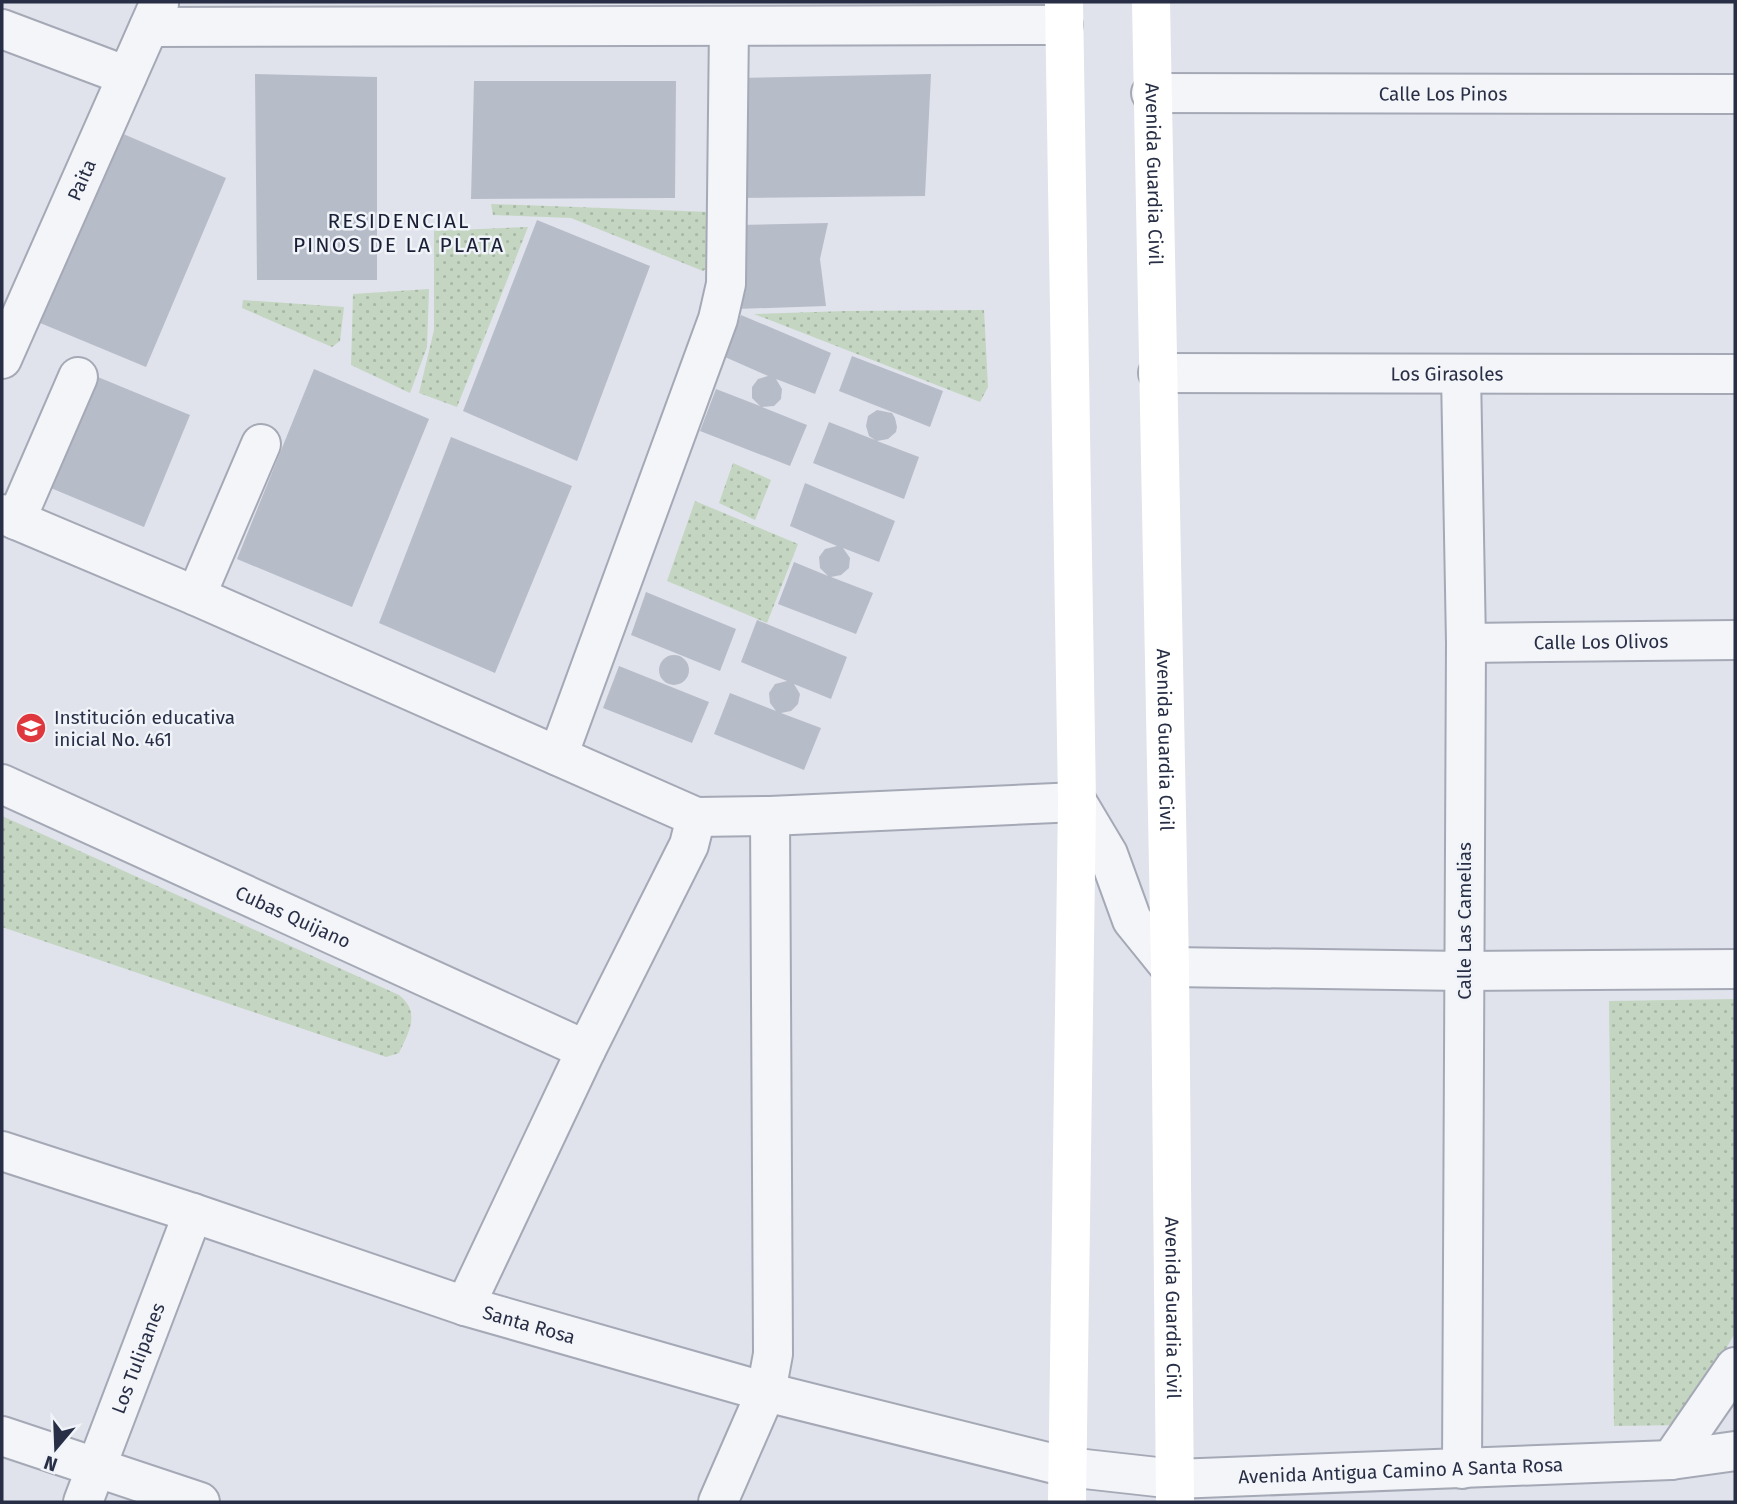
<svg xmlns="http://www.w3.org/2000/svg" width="1737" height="1504" font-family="'Fira Sans',sans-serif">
  <defs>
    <pattern id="grass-dots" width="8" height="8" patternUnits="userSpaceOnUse" patternTransform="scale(1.75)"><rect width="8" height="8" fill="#c4d6c1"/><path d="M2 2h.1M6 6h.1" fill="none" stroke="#a8b8a7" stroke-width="1.8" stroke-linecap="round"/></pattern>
  </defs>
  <rect width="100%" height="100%" fill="#e0e3eb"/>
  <path fill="url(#grass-dots)" d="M 491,204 L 711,212 L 709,267 L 703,271 L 571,218 L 493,215 Z
    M 528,227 L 457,407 L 419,393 L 434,330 L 434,231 Z
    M 429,289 L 427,347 L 410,393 L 351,365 L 353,294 Z
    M 243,300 L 344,307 L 340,341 L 332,347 L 242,308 Z
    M 984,310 L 988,387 L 980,402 L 754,314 L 846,311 Z
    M 733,463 L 771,480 L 755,520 L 719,503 Z
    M 695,501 L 798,544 L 767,623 L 667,581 Z
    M 2,816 L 399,995 C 421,1012 409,1032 399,1053 L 386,1057 L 2,927 Z
    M 1735,999 L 1735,1333 L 1682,1425 L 1614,1426 L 1609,1001 Z"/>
  <path fill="#b7bcc9" d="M 255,74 L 377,77 L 377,280 L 257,280 Z
    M 931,74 L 925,196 L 734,198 L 737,78 Z
    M 474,81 L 676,81 L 675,198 L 471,199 Z
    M 114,130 L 226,178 L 146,367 L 33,320 Z
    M 537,220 L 650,266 L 577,461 L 463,411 Z
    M 828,223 L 820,259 L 826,306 L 736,309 L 737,225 Z
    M 741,315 L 831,353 L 815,394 L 776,379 L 782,389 L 781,399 L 774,406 L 762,407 L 807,425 L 790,466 L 700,431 L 716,389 L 760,406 L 752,398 L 752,387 L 758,379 L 768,376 L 725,357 Z
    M 852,356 L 943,391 L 930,427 L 839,391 Z
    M 314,369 L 429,419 L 352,607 L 237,559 Z
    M 93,375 L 190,415 L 144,527 L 46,486 Z
    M 877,410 L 892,413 L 895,418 L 897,427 L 896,432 L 888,439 L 877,441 L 919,457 L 904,499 L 813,463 L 829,422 L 875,440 L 869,436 L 866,426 L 868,416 Z
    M 451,437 L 572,486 L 495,673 L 379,623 Z
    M 805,483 L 895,521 L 879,562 L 843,548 L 850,558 L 849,568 L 841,575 L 831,577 L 873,593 L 856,634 L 778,604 L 794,562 L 828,576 L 820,568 L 819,557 L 825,549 L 837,546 L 790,526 Z
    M 646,592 L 736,629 L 720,671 L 631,635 Z
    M 757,620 L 847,657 L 831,699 L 794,684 L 800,694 L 798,704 L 791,711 L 781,713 L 821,728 L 804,770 L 714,734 L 730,693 L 776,711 L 770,703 L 769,693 L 775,684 L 787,681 L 741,662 Z
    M659 670a15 15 0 1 1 30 0a15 15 0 1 1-30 0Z
    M 619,666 L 709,702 L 692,743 L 603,708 Z"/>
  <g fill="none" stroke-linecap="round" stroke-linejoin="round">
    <g stroke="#a5a9b6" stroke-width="42">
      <g id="minor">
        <path d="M 149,27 L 1063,25"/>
        <path d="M 2,29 L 127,76"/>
        <path id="s1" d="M 1151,93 L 1735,94"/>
        <path id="s2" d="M 2,359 L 159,4"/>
        <path id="s3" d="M 1158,373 L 1735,374"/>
        <path d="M 1461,374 L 1466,643 L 1462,1469"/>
        <path d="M 2,514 L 196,596 L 696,817 L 770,816 L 1077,802 L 1108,854 L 1132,920 L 1170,967 L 1464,971 L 1735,969"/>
        <path d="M 16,520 L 78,377"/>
        <path d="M 196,596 L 261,444"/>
        <path id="s4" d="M 1466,643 L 1735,640"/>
        <path d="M 558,756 L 718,319 L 726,284 L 729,26"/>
        <path id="s5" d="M 2,784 L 586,1050"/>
        <path d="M 465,1306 L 586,1050 L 689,845 L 696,817"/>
        <path d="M 2,1436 L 200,1502"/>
        <path d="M 1671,1460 L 1735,1367"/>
        <path id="s6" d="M 83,1502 L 193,1213"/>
        <path d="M 718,1502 L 766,1392 L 773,1354 L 770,816"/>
      </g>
    </g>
    <g stroke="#a5a9b6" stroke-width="42">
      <g id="tertiary">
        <path id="s7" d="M 2,1151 L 193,1213 L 465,1306 L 766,1392 L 1067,1467 L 1175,1479 L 1671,1460 L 1735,1451"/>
      </g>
    </g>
    <use href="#minor" stroke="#f4f5f9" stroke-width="38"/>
    <use href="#tertiary" stroke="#f4f5f9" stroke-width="38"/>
    <g stroke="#fff" stroke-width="38">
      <path d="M 1064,2 L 1077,802 L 1067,1502"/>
      <path id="s8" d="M 1151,2 L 1170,967 L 1175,1502"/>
    </g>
  </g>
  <defs>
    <g id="school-disc" transform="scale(1.575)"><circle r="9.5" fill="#de383e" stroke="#f0f3f8"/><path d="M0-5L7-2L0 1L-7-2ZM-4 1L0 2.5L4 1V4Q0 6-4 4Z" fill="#fff"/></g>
  </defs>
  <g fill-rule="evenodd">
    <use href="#school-disc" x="31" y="728"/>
  </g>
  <g text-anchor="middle" stroke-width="5" stroke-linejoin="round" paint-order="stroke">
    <g font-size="19" fill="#272e45" stroke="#f0f3f8">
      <text dy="7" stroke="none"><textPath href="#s1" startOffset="292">Calle Los Pinos</textPath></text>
      <text dy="7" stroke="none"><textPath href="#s8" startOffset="172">Avenida Guardia Civil</textPath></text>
      <text dy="7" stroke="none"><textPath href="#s2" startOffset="196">Paita</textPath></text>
      <text dy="7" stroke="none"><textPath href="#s3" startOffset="289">Los Girasoles</textPath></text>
      <text dy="7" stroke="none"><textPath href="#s4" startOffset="135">Calle Los Olivos</textPath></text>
      <text dy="7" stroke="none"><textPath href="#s8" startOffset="738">Avenida Guardia Civil</textPath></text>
      <text dy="7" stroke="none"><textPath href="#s5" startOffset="320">Cubas Quijano</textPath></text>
      <text transform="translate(1464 921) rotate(-90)" y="7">Calle Las Camelias</text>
      <text dy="7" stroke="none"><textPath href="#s8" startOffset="1306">Avenida Guardia Civil</textPath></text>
      <text dy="7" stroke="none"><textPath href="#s7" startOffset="555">Santa Rosa</textPath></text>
      <text dy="7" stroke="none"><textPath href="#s6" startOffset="154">Los Tulipanes</textPath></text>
      <text dy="7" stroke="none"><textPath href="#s7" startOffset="1446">Avenida Antigua Camino A Santa Rosa</textPath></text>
    </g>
    <g font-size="19" fill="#272e45" stroke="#f0f3f8" text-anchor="start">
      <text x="54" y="724">Institución educativa<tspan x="54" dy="22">inicial No. 461</tspan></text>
    </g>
    <g font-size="21" letter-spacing="2" fill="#191f35" stroke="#f0f3f8">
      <text x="399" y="228">RESIDENCIAL<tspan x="399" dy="24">PINOS DE LA PLATA</tspan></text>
    </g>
  </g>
  <rect width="1737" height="1504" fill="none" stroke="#272e45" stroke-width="7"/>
  <g transform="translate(56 1448) rotate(199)" stroke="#f0f3f8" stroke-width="5" paint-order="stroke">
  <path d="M0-5L12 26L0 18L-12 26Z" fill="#272e45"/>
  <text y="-10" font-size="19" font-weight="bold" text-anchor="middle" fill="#272e45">N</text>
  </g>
</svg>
